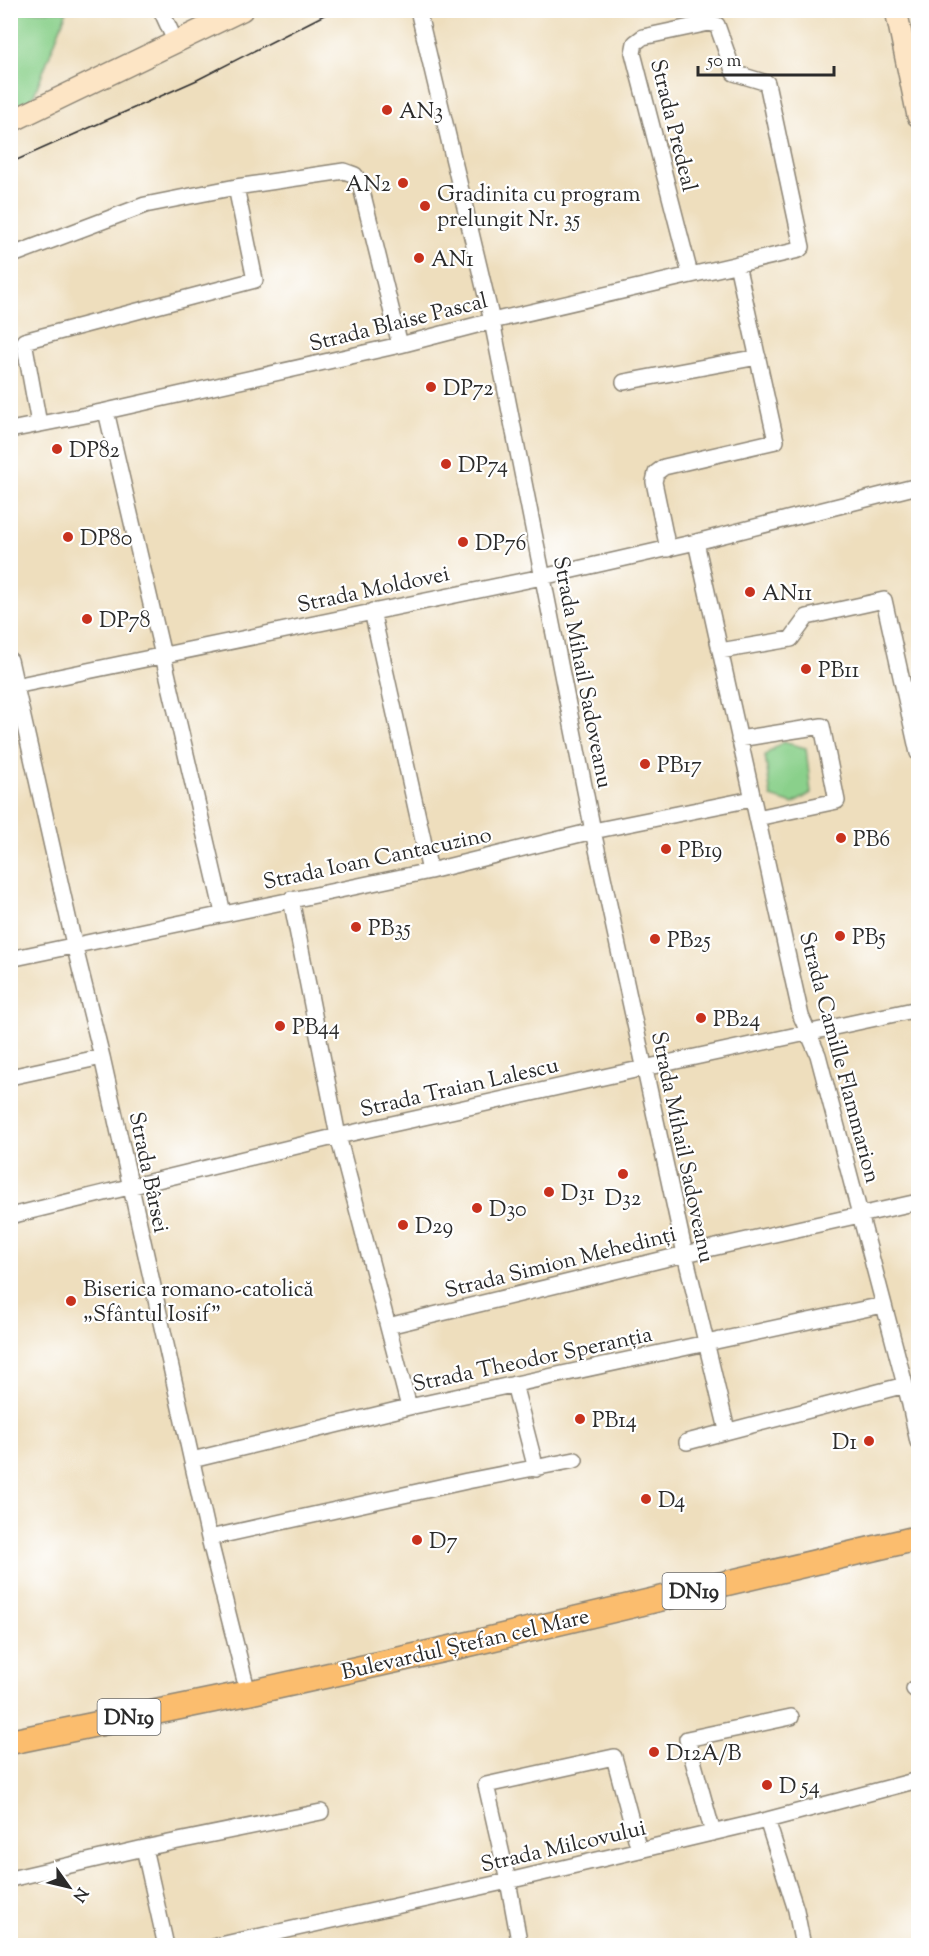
<svg xmlns="http://www.w3.org/2000/svg" width="929" height="1956" font-family="'Sorts Mill Goudy',serif">
  <rect width="100%" height="100%" fill="#fff"/>
  <filter id="ink" filterUnits="userSpaceOnUse"><feTurbulence type="fractalNoise" baseFrequency=".0167" numOctaves="2"/><feDisplacementMap in="SourceGraphic" scale="12" xChannelSelector="R" yChannelSelector="G"/><feConvolveMatrix kernelMatrix="1 2 1 2 8 2 1 2 1" color-interpolation-filters="sRGB"/></filter>
  <filter id="wash" filterUnits="userSpaceOnUse"><feTurbulence type="fractalNoise" baseFrequency=".008" numOctaves="4" result="noise"/><feDisplacementMap in="SourceGraphic" scale="24" xChannelSelector="R" yChannelSelector="G"/><feGaussianBlur stdDeviation="1.35" result="paint"/><feColorMatrix in="noise" values="0 0 0 0 0 0 0 0 0 0 0 0 0 0 0 0 0 1.4 0 .05"/><feComposite in="paint" operator="in"/></filter>
  <g filter="url(#wash)">
    <rect width="100%" height="100%" fill="#eedebd"/>
    <path fill="#8ad08b" stroke="#5a7e5b" stroke-width="1.5" d="M 11,11 L 67,11 L 30,105 L 11,113 Z
      M 783,742 L 806,748 L 811,793 L 793,804 L 771,797 L 765,755 Z"/>
  </g>
  <g filter="url(#ink)">
    <g fill="none" stroke-linecap="round" stroke-linejoin="round">
      <g stroke="#8c8474" stroke-width="18">
        <path id="street" d="M 161,10 L 176,43
          M 418,10 L 492,321 L 593,831 L 685,1254 L 727,1430
          M 10,256 L 145,205 L 236,187 L 344,171 L 355,175 L 360,183 L 400,345
          M 624,382 L 758,357
          M 106,411 L 223,913
          M 39,424 L 24,341 L 255,280 L 236,187
          M 10,430 L 106,411 L 400,345 L 492,321 L 799,250 L 802,247 L 767,83 L 734,73 L 717,25 L 709,23 L 643,37 L 635,43 L 633,53 L 690,274
          M 696,542 L 801,1016 L 818,1055 L 909,1400 L 918,1442
          M 668,549 L 654,482 L 656,473 L 664,467 L 776,441 L 737,264
          M 372,611 L 430,871
          M 720,651 L 791,639 L 807,617 L 884,600 L 918,753
          M 10,660 L 74,944 L 102,1057 L 209,1538 L 248,1693
          M 10,687 L 542,577 L 696,542 L 918,486
          M 739,739 L 822,726 L 837,801 L 757,818
          M 291,899 L 338,1136 L 409,1407
          M 10,959 L 430,871 L 593,831 L 752,799
          M 10,1077 L 102,1057
          M 10,1216 L 338,1136 L 644,1068 L 918,1009
          M 388,1326 L 685,1254 L 918,1202
          M 514,1384 L 536,1469
          M 687,1442 L 905,1385
          M 192,1460 L 409,1407 L 883,1305
          M 209,1538 L 467,1481 L 575,1460
          M 914,1689 L 918,1688
          M 767,1820 L 796,1910 L 803,1946
          M 713,1833 L 687,1739 L 791,1717
          M 144,1848 L 166,1946
          M 10,1879 L 144,1848 L 321,1812
          M 216,1946 L 508,1881 L 767,1820 L 918,1780
          M 520,1946 L 508,1881 L 486,1785 L 614,1757 L 639,1850"/>
      </g>
      <g stroke="#8c8474" stroke-width="24">
        <path id="secondary" d="M 896,10 L 918,116
          M 10,122 L 242,10"/>
      </g>
      <g stroke="#8c8474" stroke-width="27">
        <path id="primary" d="M 10,1742 L 248,1693 L 469,1644 L 918,1538"/>
      </g>
      <use href="#street" stroke="#fff" stroke-width="15"/>
      <use href="#secondary" stroke="#fde5c5" stroke-width="21"/>
      <use href="#primary" stroke="#fbbd6e" stroke-width="24"/>
      <path stroke="#2b2b2b" stroke-width="1.5" d="M 10,163 L 197,80 L 334,10"/>
    </g>
  </g>
  <g fill="#c8321e" stroke="#fff" stroke-width="2">
    <circle cx="387" cy="110" r="6"/>
    <circle cx="403" cy="183" r="6"/>
    <circle cx="425" cy="206" r="6"/>
    <circle cx="419" cy="258" r="6"/>
    <circle cx="431" cy="387" r="6"/>
    <circle cx="57" cy="449" r="6"/>
    <circle cx="446" cy="464" r="6"/>
    <circle cx="68" cy="537" r="6"/>
    <circle cx="463" cy="542" r="6"/>
    <circle cx="750" cy="592" r="6"/>
    <circle cx="87" cy="619" r="6"/>
    <circle cx="806" cy="669" r="6"/>
    <circle cx="645" cy="764" r="6"/>
    <circle cx="841" cy="838" r="6"/>
    <circle cx="666" cy="849" r="6"/>
    <circle cx="356" cy="927" r="6"/>
    <circle cx="840" cy="936" r="6"/>
    <circle cx="655" cy="939" r="6"/>
    <circle cx="701" cy="1018" r="6"/>
    <circle cx="280" cy="1026" r="6"/>
    <circle cx="623" cy="1174" r="6"/>
    <circle cx="549" cy="1192" r="6"/>
    <circle cx="477" cy="1208" r="6"/>
    <circle cx="403" cy="1225" r="6"/>
    <circle cx="71" cy="1301" r="6"/>
    <circle cx="580" cy="1419" r="6"/>
    <circle cx="869" cy="1441" r="6"/>
    <circle cx="646" cy="1499" r="6"/>
    <circle cx="417" cy="1540" r="6"/>
    <circle cx="654" cy="1752" r="6"/>
    <circle cx="767" cy="1785" r="6"/>
  </g>
  <g text-anchor="middle" stroke-width="4.5" stroke-linejoin="round" paint-order="stroke">
    <g fill="#fff" stroke="#6b6b6b" stroke-width="1.5">
      <rect x="662.5" y="1573" width="63" height="36" rx="4.5"/>
      <rect x="97.5" y="1699" width="63" height="36" rx="4.5"/>
    </g>
    <g font-size="21" font-weight="bold" fill="#2b2b2b">
      <text x="694" y="1598">DN19</text>
      <text x="129" y="1724">DN19</text>
    </g>
    <g font-size="22" fill="#2b2b2b" stroke="#fff" text-anchor="start">
      <text x="399" y="118">AN3</text>
      <text x="391" y="191" text-anchor="end">AN2</text>
      <text x="437" y="201">Gradinita cu program<tspan x="437" dy="25">prelungit Nr. 35</tspan></text>
      <text x="431" y="266">AN1</text>
      <text x="443" y="395">DP72</text>
      <text x="69" y="457">DP82</text>
      <text x="458" y="472">DP74</text>
      <text x="80" y="545">DP80</text>
      <text x="475" y="550">DP76</text>
      <text x="762" y="600">AN11</text>
      <text x="99" y="627">DP78</text>
      <text x="818" y="677">PB11</text>
      <text x="657" y="772">PB17</text>
      <text x="853" y="846">PB6</text>
      <text x="678" y="857">PB19</text>
      <text x="368" y="935">PB35</text>
      <text x="852" y="944">PB5</text>
      <text x="667" y="947">PB25</text>
      <text x="713" y="1026">PB24</text>
      <text x="292" y="1034">PB44</text>
      <text x="561" y="1200">D31</text>
      <text x="623" y="1205" text-anchor="middle">D32</text>
      <text x="489" y="1216">D30</text>
      <text x="415" y="1233">D29</text>
      <text x="83" y="1296">Biserica romano-catolică<tspan x="83" dy="25">„Sfântul Iosif”</tspan></text>
      <text x="592" y="1427">PB14</text>
      <text x="857" y="1449" text-anchor="end">D1</text>
      <text x="658" y="1507">D4</text>
      <text x="429" y="1548">D7</text>
      <text x="666" y="1760">D12A/B</text>
      <text x="779" y="1793">D 54</text>
    </g>
    <g font-size="22" fill="#2b2b2b" stroke="#fff">
      <text transform="translate(675 125) rotate(76)" y="8">Strada Predeal</text>
      <text transform="translate(398 321) rotate(-14)" y="8">Strada Blaise Pascal</text>
      <text transform="translate(373 588) rotate(-12)" y="8">Strada Moldovei</text>
      <text transform="translate(584 672) rotate(79)" y="8">Strada Mihail Sadoveanu</text>
      <text transform="translate(377 857) rotate(-12)" y="8">Strada Ioan Cantacuzino</text>
      <text transform="translate(841 1057) rotate(75)" y="8">Strada Camille Flammarion</text>
      <text transform="translate(459 1086) rotate(-13)" y="8">Strada Traian Lalescu</text>
      <text transform="translate(684 1147) rotate(78)" y="8">Strada Mihail Sadoveanu</text>
      <text transform="translate(150 1172) rotate(78)" y="8">Strada Bârsei</text>
      <text transform="translate(560 1261) rotate(-14)" y="8">Strada Simion Mehedinți</text>
      <text transform="translate(532 1358) rotate(-12)" y="8">Strada Theodor Speranția</text>
      <text transform="translate(465 1643) rotate(-13)" y="8">Bulevardul Ștefan cel Mare</text>
      <text transform="translate(563 1845) rotate(-13)" y="8">Strada Milcovului</text>
    </g>
  </g>
  <rect width="929" height="1956" fill="none" stroke="#fff" stroke-width="36"/>
  <g transform="translate(69 1887) rotate(124)" stroke="#ffffff" stroke-width="4.5" paint-order="stroke">
  <path d="M0-4.5L10 22L0 15L-10 22Z" fill="#2b2b2b"/>
  <text y="-9" font-size="16" font-weight="bold" text-anchor="middle" fill="#2b2b2b">N</text>
  </g>
  <path d="M698 66v9h136v-9" fill="none" stroke="#2b2b2b" stroke-width="3"/>
  <text x="707" y="66" font-size="18" fill="#2b2b2b" stroke="#ffffff" stroke-width="4.5" paint-order="stroke">50 m</text>
</svg>
